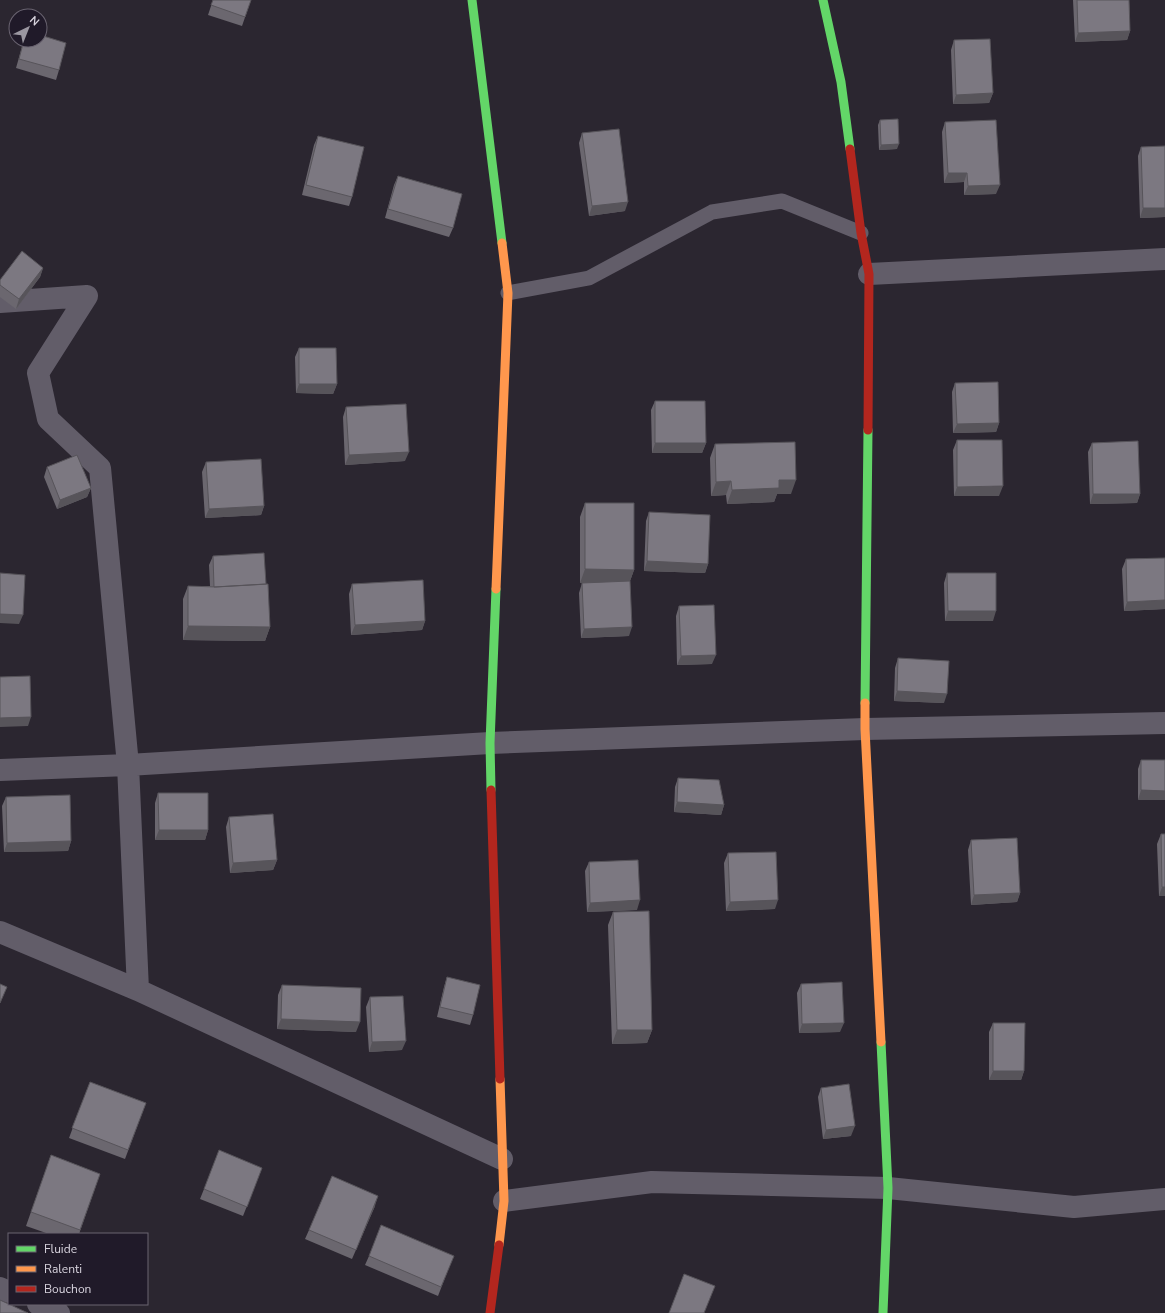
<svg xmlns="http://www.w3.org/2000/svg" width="1165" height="1313" font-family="'Nunito Sans',sans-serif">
  <rect width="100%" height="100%" fill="#2b2630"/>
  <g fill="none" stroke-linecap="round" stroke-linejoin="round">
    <path stroke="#625d69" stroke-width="15" d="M 508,293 L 589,278 L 712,212 L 782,201 L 861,233"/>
    <path stroke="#625d69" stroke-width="22" d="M 869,274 L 1165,259
      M 87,296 L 38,373 L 48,419 L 100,468 L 128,765 L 138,990
      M 0,302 L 87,296
      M 0,770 L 128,765 L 490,743 L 865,729 L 1165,723
      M 0,932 L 138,990 L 502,1159
      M 504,1201 L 652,1182 L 888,1188 L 1074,1207 L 1165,1199
      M 0,1288 L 9,1292
      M 38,1304 L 59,1313"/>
    <path stroke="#63d668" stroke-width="9" d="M 472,0 L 502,243
      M 823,0 L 841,82 L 850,149
      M 865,703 L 868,430
      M 491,790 L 490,743 L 496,589
      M 881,1042 L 888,1188 L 883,1313"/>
    <path stroke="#ff974d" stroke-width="9" d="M 496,589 L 508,293 L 502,243
      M 865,703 L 865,729 L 881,1042
      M 499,1245 L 504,1201 L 500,1079"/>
    <path stroke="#b3261e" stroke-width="9" d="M 850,149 L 861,233 L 869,274 L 868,430
      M 491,790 L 500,1079
      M 490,1313 L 499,1245"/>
  </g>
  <path fill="#6b676f" d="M 213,0 L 251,0 L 242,26 L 208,15 Z
    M 1073,0 L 1129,0 L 1130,31 L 1127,40 L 1075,42 Z
    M 24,40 L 40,40 L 59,70 L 56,80 L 16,68 Z
    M 954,40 L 993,93 L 989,103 L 953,104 L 951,50 Z
    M 880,120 L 897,149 L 879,150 L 878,125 Z
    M 945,122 L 996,194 L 964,195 L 964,182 L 944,183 L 942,132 Z
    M 582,133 L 625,211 L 589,216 L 579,143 Z
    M 318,136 L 352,197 L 349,206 L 302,195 L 314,145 Z
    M 1141,147 L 1165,217 L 1140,218 L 1138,156 Z
    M 398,176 L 453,228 L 449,237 L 385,218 L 394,185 Z
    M 43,268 L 40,277 L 16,309 L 0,297 L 0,280 Z
    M 299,348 L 337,384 L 333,394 L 296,393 L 295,357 Z
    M 955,383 L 999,423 L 996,432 L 953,433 L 952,392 Z
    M 655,401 L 706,443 L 702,453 L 652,453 L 651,410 Z
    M 346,407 L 405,461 L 345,465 L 343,417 Z
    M 957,440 L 999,496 L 954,496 L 953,450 Z
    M 1092,443 L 1140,494 L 1137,503 L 1090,504 L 1088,452 Z
    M 715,444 L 791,494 L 777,494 L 774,502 L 727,504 L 726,495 L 711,496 L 710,458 Z
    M 206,462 L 264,506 L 261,515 L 205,518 L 202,472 Z
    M 47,467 L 91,488 L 87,497 L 57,509 L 44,477 Z
    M 585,503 L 634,570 L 630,581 L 629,636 L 581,638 L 579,593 L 582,583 L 580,583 L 580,517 Z
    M 649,512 L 708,564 L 705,573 L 644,571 L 646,521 Z
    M 213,556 L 266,584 L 270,627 L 265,641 L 183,640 L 183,599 L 188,586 L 210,586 L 209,565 Z
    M 1165,558 L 1165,609 L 1124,611 L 1122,569 L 1126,559 Z
    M 947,573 L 993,621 L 945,621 L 944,583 Z
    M 352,584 L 425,621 L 422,630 L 351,635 L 349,594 Z
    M 679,606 L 712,664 L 677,665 L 676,616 Z
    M 898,658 L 944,703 L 894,701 L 895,668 Z
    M 1141,760 L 1165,760 L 1138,800 L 1138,769 Z
    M 678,778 L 724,805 L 721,815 L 674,812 L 675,787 Z
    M 158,793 L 208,830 L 205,840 L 155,840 L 155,803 Z
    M 6,797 L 71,841 L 68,851 L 4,852 L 2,806 Z
    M 229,817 L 277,860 L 273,870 L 230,873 L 226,827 Z
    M 1161,834 L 1165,896 L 1159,896 L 1157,844 Z
    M 971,840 L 1020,893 L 1017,902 L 971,905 L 968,850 Z
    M 728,853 L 775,909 L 726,911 L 724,863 Z
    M 589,862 L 637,910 L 587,912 L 585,871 Z
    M 613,912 L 652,1030 L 647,1043 L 612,1044 L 608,925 Z
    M 447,977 L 473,1015 L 470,1025 L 437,1017 L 444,987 Z
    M 801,984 L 840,1032 L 799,1033 L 797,993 Z
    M 282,985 L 356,1032 L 277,1029 L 278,995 Z
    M 370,997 L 402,1050 L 369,1052 L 366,1007 Z
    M 993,1023 L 1024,1071 L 1021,1080 L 989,1080 L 989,1032 Z
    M 90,1082 L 146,1103 L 125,1159 L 69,1138 Z
    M 821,1088 L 851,1136 L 823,1139 L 818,1097 Z
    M 51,1155 L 100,1174 L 79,1234 L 49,1234 L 26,1226 Z
    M 262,1168 L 243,1216 L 200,1199 L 204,1189 Z
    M 375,1206 L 352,1259 L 305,1239 L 309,1230 Z
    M 369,1256 L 450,1265 L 438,1296 L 365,1265 Z"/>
  <path fill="#57545a" d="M 1130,31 L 1127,40 L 1075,42 L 1078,33 Z
    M 993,93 L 989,103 L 953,104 L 956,95 Z
    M 899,144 L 897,149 L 879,150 L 881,145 Z
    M 948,173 L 967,173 L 964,182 L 944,183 Z
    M 1000,185 L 996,194 L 964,195 L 968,186 Z
    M 628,202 L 625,211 L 589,216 L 592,206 Z
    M 1143,208 L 1165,208 L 1165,217 L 1140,218 Z
    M 43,268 L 40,277 L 16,309 L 19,299 Z
    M 299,384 L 337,384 L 333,394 L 296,393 Z
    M 999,423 L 996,432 L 953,433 L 957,424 Z
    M 655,443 L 706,443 L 702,453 L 652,453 Z
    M 409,452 L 405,461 L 345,465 L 349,455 Z
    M 779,480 L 796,480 L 791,494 L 777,494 L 774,502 L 727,504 L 732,490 Z
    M 731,481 L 726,495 L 711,496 L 716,482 Z
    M 1003,486 L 999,496 L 954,496 L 957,487 Z
    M 91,488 L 87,497 L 57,509 L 60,500 Z
    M 1093,494 L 1140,494 L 1137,503 L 1090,504 Z
    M 264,506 L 261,515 L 205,518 L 209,509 Z
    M 647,561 L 708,564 L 705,573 L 644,571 Z
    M 585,569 L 634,570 L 629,584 L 580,583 Z
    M 1165,600 L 1165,609 L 1124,611 L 1127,602 Z
    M 948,611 L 996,611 L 993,621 L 945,621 Z
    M 0,614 L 23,615 L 19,624 L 0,623 Z
    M 425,621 L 422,630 L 351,635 L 355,625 Z
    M 188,626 L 270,627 L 265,641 L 183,640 Z
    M 632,627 L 629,636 L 581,638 L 584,629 Z
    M 716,655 L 712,664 L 677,665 L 681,656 Z
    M 897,691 L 947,694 L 944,703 L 894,701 Z
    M 31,717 L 28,726 L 0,727 L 0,718 Z
    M 1141,790 L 1165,791 L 1165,800 L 1138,800 Z
    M 677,802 L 724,805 L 721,815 L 674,812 Z
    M 159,830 L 208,830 L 205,840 L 155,840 Z
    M 71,841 L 68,851 L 4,852 L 7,843 Z
    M 277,860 L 273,870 L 230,873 L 233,863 Z
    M 1162,887 L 1165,887 L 1165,896 L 1159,896 Z
    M 1020,893 L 1017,902 L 971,905 L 974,895 Z
    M 640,900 L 637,910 L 587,912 L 590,903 Z
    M 778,900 L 775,909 L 726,911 L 730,902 Z
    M 281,1019 L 360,1022 L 356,1032 L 277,1029 Z
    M 844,1023 L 840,1032 L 799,1033 L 802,1024 Z
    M 617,1030 L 652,1030 L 647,1043 L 612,1044 Z
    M 406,1041 L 402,1050 L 369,1052 L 372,1042 Z
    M 993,1071 L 1024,1071 L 1021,1080 L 989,1080 Z
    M 855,1126 L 851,1136 L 823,1139 L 826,1130 Z
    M 378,1196 L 375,1206 L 352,1259 L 356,1250 Z"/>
  <path fill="#7c7881" stroke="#57545a" d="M 213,0 L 251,0 L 245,17 L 211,5 Z
    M 1077,0 L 1129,0 L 1130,31 L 1078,33 Z
    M 40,35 L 66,43 L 59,70 L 19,59 L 24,40 L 40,40 Z
    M 990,39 L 993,93 L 956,95 L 954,40 Z
    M 898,119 L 899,144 L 881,145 L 880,120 Z
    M 996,120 L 1000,185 L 968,186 L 967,173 L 948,173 L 945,122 Z
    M 619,129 L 628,202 L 592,206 L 582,133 Z
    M 318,136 L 364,147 L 352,197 L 306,185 Z
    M 1165,146 L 1165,208 L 1143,208 L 1141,147 Z
    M 398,176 L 462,194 L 453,228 L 388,209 Z
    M 22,251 L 43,268 L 19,299 L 0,285 L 0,280 Z
    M 299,348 L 336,348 L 337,384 L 299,384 Z
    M 998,382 L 999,423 L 957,424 L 955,383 Z
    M 655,401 L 705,401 L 706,443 L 655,443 Z
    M 406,404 L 409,452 L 349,455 L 346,407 Z
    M 957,440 L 1002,440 L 1003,486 L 957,487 Z
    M 1138,441 L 1140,494 L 1093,494 L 1092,443 Z
    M 795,442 L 796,480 L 779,480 L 779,488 L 732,490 L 731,481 L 716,482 L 715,444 Z
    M 77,455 L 91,488 L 60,500 L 47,467 Z
    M 261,459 L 264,506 L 209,509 L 206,462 Z
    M 585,503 L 634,503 L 634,570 L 585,569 Z
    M 649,512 L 710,515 L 708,564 L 647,561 Z
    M 264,553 L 266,584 L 214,587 L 213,556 Z
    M 1165,558 L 1165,600 L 1127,602 L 1126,559 Z
    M 0,573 L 25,575 L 23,615 L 0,614 Z
    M 947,573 L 996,573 L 996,611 L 948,611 Z
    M 423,580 L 425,621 L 355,625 L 352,584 Z
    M 630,581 L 632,627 L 584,629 L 582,583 Z
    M 268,584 L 270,627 L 188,626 L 188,586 L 216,587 Z
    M 714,605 L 716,655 L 681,656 L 679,606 Z
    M 898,658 L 949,661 L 947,694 L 897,691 Z
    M 30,676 L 31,717 L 0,718 L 0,677 Z
    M 1141,760 L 1165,760 L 1165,791 L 1141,790 Z
    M 678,778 L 719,780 L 724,805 L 677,802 Z
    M 158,793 L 208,793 L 208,830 L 159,830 Z
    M 70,795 L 71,841 L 7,843 L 6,797 Z
    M 273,814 L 277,860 L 233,863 L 229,817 Z
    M 1161,834 L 1165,834 L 1165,887 L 1162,887 Z
    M 1017,838 L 1020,893 L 974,895 L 971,840 Z
    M 776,852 L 778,900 L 730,902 L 728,853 Z
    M 638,860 L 640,900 L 590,903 L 589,862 Z
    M 649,911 L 652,1030 L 617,1030 L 613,912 Z
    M 447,977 L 480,985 L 473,1015 L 440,1007 Z
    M 842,982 L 844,1023 L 802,1024 L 801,984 Z
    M 0,984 L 7,987 L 0,1003 Z
    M 282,985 L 361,988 L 360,1022 L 281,1019 Z
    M 403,996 L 406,1041 L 372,1042 L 370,997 Z
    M 993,1023 L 1025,1023 L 1024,1071 L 993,1071 Z
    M 90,1082 L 146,1103 L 128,1150 L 72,1128 Z
    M 849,1084 L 855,1126 L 826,1130 L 821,1088 Z
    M 219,1150 L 262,1168 L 247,1207 L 204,1189 Z
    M 51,1155 L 100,1174 L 80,1230 L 31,1212 Z
    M 332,1176 L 378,1196 L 356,1250 L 309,1230 Z
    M 381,1225 L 454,1256 L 441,1287 L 369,1256 Z
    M 684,1274 L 715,1286 L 704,1313 L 669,1313 Z
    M 0,1300 L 28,1313 L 0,1313 Z"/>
  <rect x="8" y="1233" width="140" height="72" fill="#201a29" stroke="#6a6471"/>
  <rect x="16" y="1246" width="20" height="6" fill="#63d668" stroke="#6a6471"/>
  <text x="44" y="1253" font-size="12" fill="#d8d4de">Fluide</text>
  <rect x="16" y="1266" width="20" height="6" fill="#ff974d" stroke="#6a6471"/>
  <text x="44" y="1273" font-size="12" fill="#d8d4de">Ralenti</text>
  <rect x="16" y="1286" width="20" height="6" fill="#b3261e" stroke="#6a6471"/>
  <text x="44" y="1293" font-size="12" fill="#d8d4de">Bouchon</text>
  <g transform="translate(28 28) rotate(43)"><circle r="19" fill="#201a29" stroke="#6a6471"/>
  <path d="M0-3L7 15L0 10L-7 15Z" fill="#9b97a1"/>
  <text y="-6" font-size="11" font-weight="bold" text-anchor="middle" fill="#d8d4de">N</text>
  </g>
</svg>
